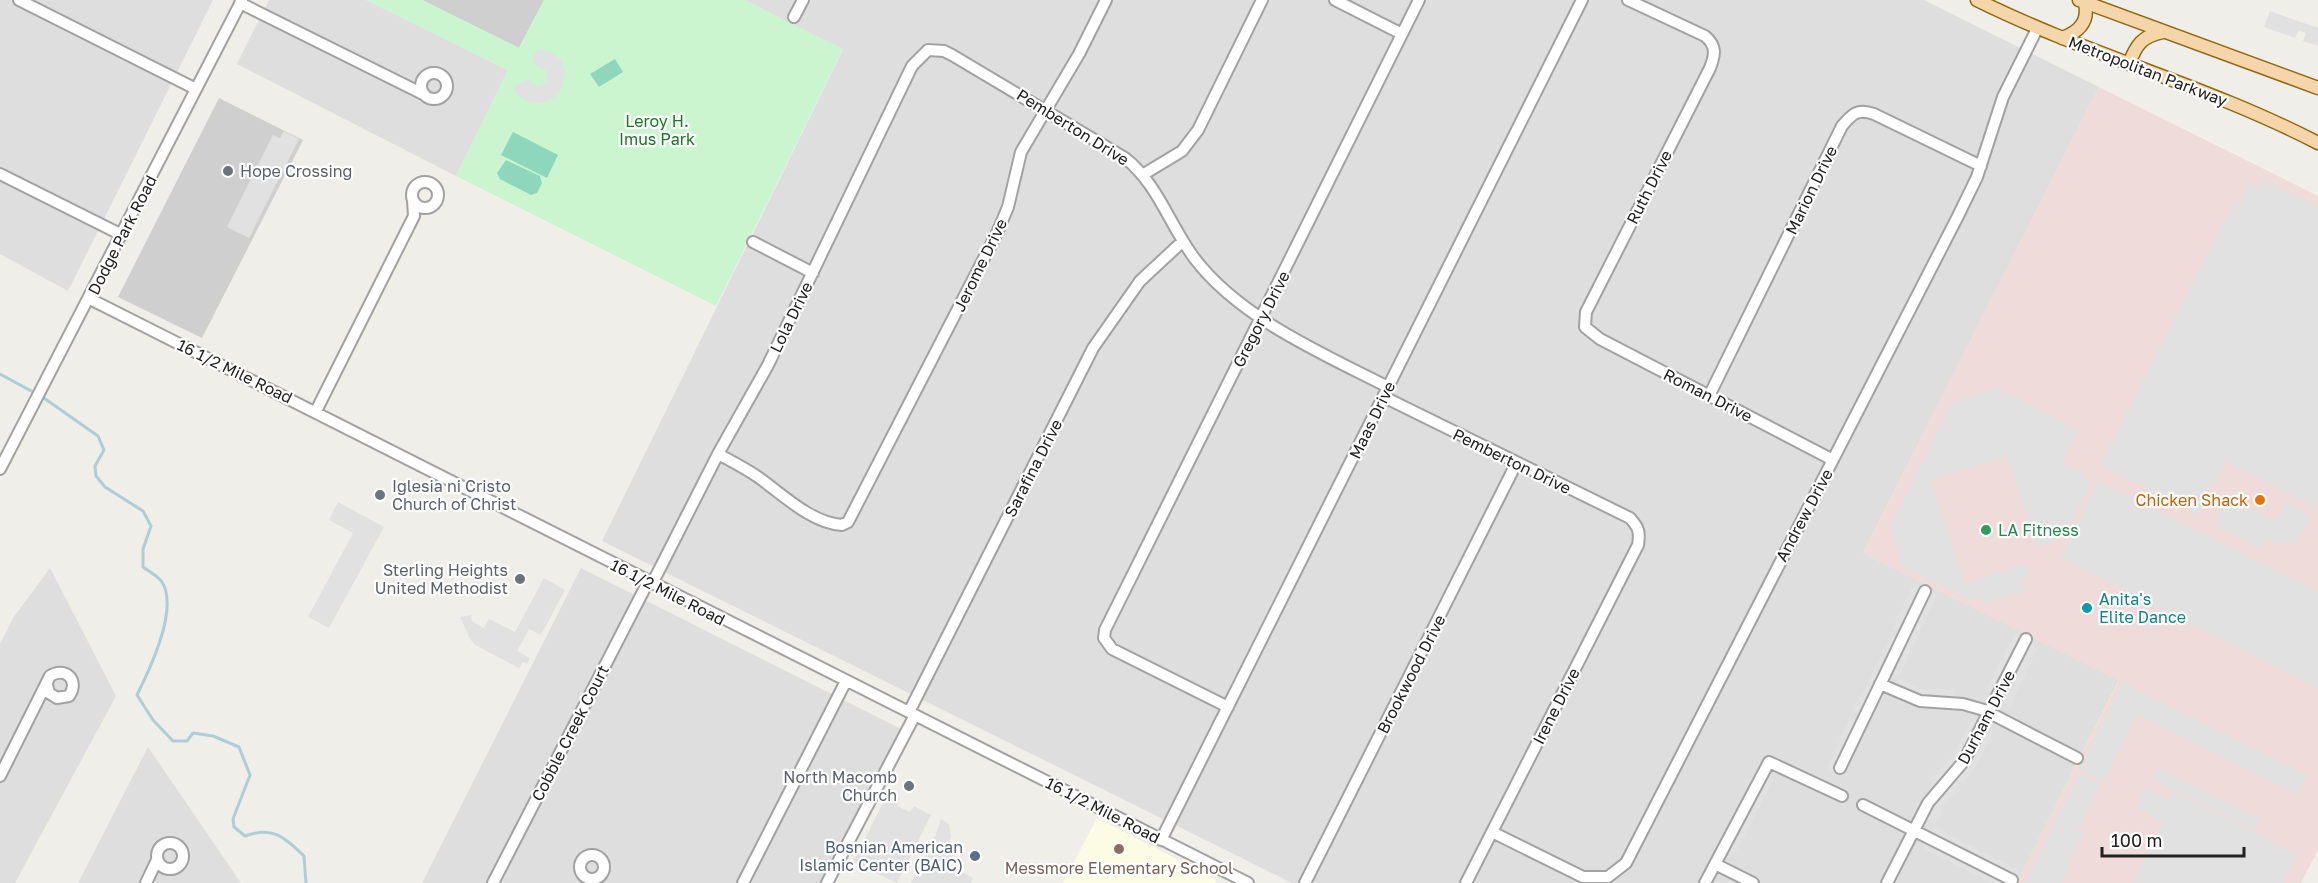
<svg xmlns="http://www.w3.org/2000/svg" width="2318" height="883" font-family="'Golos Text',sans-serif">
  <rect width="100%" height="100%" fill="#f0eee8"/>
  <path fill="#dfdede" d="M 0,0 L 213,0 L 68,291 L 0,254 Z
    M 269,0 L 366,0 L 508,70 L 456,176 L 237,64 Z
    M 744,0 L 1924,0 L 2099,87 L 1863,553 L 2119,680 L 2017,883 L 1292,883 L 602,541 L 843,50 Z
    M 50,568 L 116,696 L 15,883 L 0,883 L 0,644 L 13,618 Z
    M 581,568 L 901,729 L 820,883 L 422,883 Z
    M 148,747 L 241,883 L 78,883 Z"/>
  <path fill="#efdbd9" d="M 2099,87 L 2318,196 L 2318,850 L 2301,883 L 2017,883 L 2119,681 L 1863,553 Z"/>
  <path fill="#fcfce5" d="M 1097,818 L 1217,880 L 1215,883 L 1063,883 Z"/>
  <path fill="#cfcfcf" d="M 422,0 L 544,0 L 519,48 Z
    M 219,98 L 303,140 L 202,338 L 118,297 Z"/>
  <path fill="#caf5cf" d="M 366,0 L 422,0 L 519,48 L 544,0 L 744,0 L 843,49 L 716,306 L 456,176 L 508,70 Z"/>
  <path fill="#8ed7bd" d="M 615,59 L 623,72 L 599,87 L 590,74 Z
    M 513,132 L 558,155 L 547,178 L 501,155 Z
    M 506,160 L 540,176 L 542,183 L 537,193 L 531,195 L 500,179 L 497,173 Z"/>
  <path fill="#e1e1e1" d="M 2270,11 L 2318,28 L 2318,46 L 2303,41 L 2306,33 L 2299,30 L 2295,38 L 2264,27 Z
    M 538,49 L 551,52 L 561,60 L 565,72 L 560,92 L 552,99 L 542,103 L 530,102 L 519,97 L 513,86 L 529,80 L 535,85 L 540,86 L 547,81 L 546,70 L 536,66 L 533,57 Z
    M 284,131 L 299,139 L 249,238 L 227,227 L 273,135 L 280,138 Z
    M 2262,179 L 2318,207 L 2318,500 L 2314,507 L 2226,462 L 2198,515 L 2100,465 L 2232,205 L 2237,207 L 2249,182 L 2258,187 Z
    M 1998,388 L 2079,430 L 2063,463 L 2086,475 L 2085,478 L 2092,482 L 2064,537 L 2057,533 L 2054,542 L 2037,548 L 2007,456 L 1931,480 L 1965,584 L 2026,564 L 2029,572 L 2022,584 L 2025,592 L 1984,604 L 1982,597 L 1971,600 L 1903,567 L 1890,526 L 1953,402 Z
    M 2099,481 L 2318,591 L 2318,689 L 2061,558 Z
    M 2226,496 L 2275,521 L 2286,502 L 2305,511 L 2304,514 L 2311,518 L 2298,543 L 2275,544 L 2267,540 L 2262,549 L 2216,526 L 2220,518 L 2217,516 Z
    M 338,502 L 384,527 L 329,628 L 308,617 L 353,533 L 329,520 Z
    M 544,578 L 565,590 L 541,635 L 529,629 L 517,651 L 530,658 L 527,664 L 523,662 L 519,668 L 475,645 L 470,639 L 460,617 L 471,615 L 472,621 L 484,628 L 489,619 L 515,632 Z
    M 1914,583 L 1921,587 L 1899,632 L 1892,629 Z
    M 1930,591 L 1937,595 L 1899,676 L 1892,673 Z
    M 2015,633 L 2022,637 L 1992,696 L 1985,692 Z
    M 1891,635 L 1897,638 L 1860,713 L 1854,709 Z
    M 2031,644 L 2038,647 L 2010,707 L 2003,703 Z
    M 1901,678 L 1919,688 L 1953,690 L 1953,698 L 1920,697 L 1909,693 L 1909,690 L 1898,685 Z
    M 2123,683 L 2307,775 L 2298,795 L 2138,715 L 2104,782 L 2079,770 Z
    M 1850,717 L 1857,720 L 1834,773 L 1827,769 Z
    M 1972,720 L 1979,723 L 1961,758 L 1937,783 L 1932,777 L 1952,757 Z
    M 1986,730 L 1993,734 L 1977,765 L 1963,784 L 1956,779 L 1970,761 Z
    M 2158,768 L 2260,819 L 2254,831 L 2152,779 Z
    M 2080,773 L 2101,784 L 2078,831 L 2084,834 L 2068,865 L 2071,867 L 2062,883 L 2025,883 Z
    M 1766,778 L 1773,781 L 1734,856 L 1727,852 Z
    M 1955,782 L 1960,787 L 1941,807 L 1944,811 L 1934,823 L 1928,818 L 1935,809 L 1934,802 Z
    M 2146,788 L 2169,800 L 2174,792 L 2276,844 L 2274,853 L 2278,845 L 2298,855 L 2284,883 L 2133,883 L 2164,822 L 2136,808 Z
    M 888,793 L 900,799 L 897,806 L 910,812 L 914,806 L 931,815 L 897,883 L 853,862 Z
    M 941,819 L 949,824 L 951,838 L 948,843 L 957,847 L 948,865 L 973,878 L 971,883 L 911,883 L 936,834 Z
    M 1934,826 L 2017,869 L 2014,876 L 1931,833 Z
    M 1926,841 L 2008,883 L 1991,883 L 1923,848 Z"/>
  <g fill="none" stroke-linecap="round" stroke-linejoin="round">
    <path stroke="#adced9" stroke-width="3" d="M 0,374 L 35,393
      M 41,396 L 98,436 L 104,450 L 95,466 L 96,476 L 105,487 L 143,511 L 151,526 L 143,549 L 143,567 C 148,571 158,576 162,582 C 179,609 150,669 137,695 L 153,720 L 173,741 L 187,741 L 193,733 L 213,736 L 239,747 L 250,775 L 233,819 L 234,827 L 245,836 C 273,826 284,837 304,856 L 306,883"/>
    <g stroke="#a2a2a2" stroke-width="14">
      <path id="minor" d="M 19,0 L 196,89
        M 1335,0 L 1402,34
        M 1628,0 L 1705,36 C 1717,46 1715,55 1710,68 L 1586,312 L 1585,327 L 1600,339 L 1833,460
        M 240,3 L 425,95
        M 794,17 L 803,0
        M421 86a13 13 0 1 1 26 0a13 13 0 1 1-26 0Z
        M 0,174 L 122,235
        M 1144,174 L 1182,151 L 1198,130 L 1262,0
        M412 195a13 13 0 1 1 26 0a13 13 0 1 1-26 0Z
        M 753,242 L 813,273
        M 90,299 L 1248,883
        M 1709,396 L 1842,126 C 1852,114 1858,108 1874,114 L 1981,166
        M 1384,397 L 1630,518 C 1639,528 1640,532 1638,545 L 1466,883
        M 316,411 L 414,216 L 413,201
        M 718,454 C 731,461 745,468 758,477 C 782,494 811,523 842,525 L 848,522 L 997,233 L 1008,207 L 1021,152 L 1079,54 L 1106,0
        M 0,469 L 242,0
        M 652,584 L 718,454 L 768,365 L 912,66 L 928,50 L 944,51 L 952,55 L 1125,158 C 1158,184 1170,226 1195,259 C 1240,318 1323,354 1388,387
        M 1880,684 L 1920,701 L 1963,704 L 1984,710 L 2077,758
        M 1228,707 L 1112,649 L 1104,638 L 1105,630 L 1419,0
        M 909,712 L 1093,348 L 1140,281 L 1183,241
        M 1840,768 L 1925,591
        M 0,776 L 50,676 C 65,666 80,680 69,696 L 57,698 L 49,693 L 47,685
        M 1863,805 L 2012,880
        M 1492,832 L 1583,877 L 1608,877 L 1626,863 L 1958,216 L 1977,177 L 2003,97 L 2037,29
        M 1161,840 L 1582,0
        M157 856a13 13 0 1 1 26 0a13 13 0 1 1-26 0Z
        M580 867a12 12 0 1 1 24 0a12 12 0 1 1-24 0Z
        M 1715,864 L 1753,883
        M 146,883 L 157,860
        M 493,883 L 648,582
        M 743,883 L 846,681
        M 827,883 L 915,715
        M 1305,883 L 1516,464
        M 1705,883 L 1769,762 L 1842,796
        M 1887,883 L 1928,803 L 1964,761 L 2026,639"/>
    </g>
    <g stroke="#8f690f" stroke-width="15">
      <path id="major" d="M 1977,0 C 2088,55 2208,86 2318,143
        M 2079,0 L 2318,88
        M 2062,38 C 2079,32 2089,22 2085,3
        M 2129,64 C 2136,45 2142,36 2163,32"/>
    </g>
    <use href="#minor" stroke="#fff" stroke-width="10"/>
    <use href="#major" stroke="#f4d6aa" stroke-width="12"/>
  </g>
  <g fill="#6b7280" stroke="#fff" stroke-width="2">
    <circle cx="228" cy="171" r="6"/>
    <circle cx="380" cy="495" r="6"/>
    <circle cx="520" cy="579" r="6"/>
    <circle cx="909" cy="786" r="6"/>
  </g>
  <circle fill="#e8710a" stroke="#fff" stroke-width="2" cx="2260" cy="500" r="6"/>
  <circle fill="#2e9e5b" stroke="#fff" stroke-width="2" cx="1986" cy="530" r="6"/>
  <circle fill="#0f9aa8" stroke="#fff" stroke-width="2" cx="2087" cy="608" r="6"/>
  <circle fill="#8d6e63" stroke="#fff" stroke-width="2" cx="1119" cy="849" r="6"/>
  <circle fill="#5c6f8a" stroke="#fff" stroke-width="2" cx="975" cy="856" r="6"/>
  <g text-anchor="middle" stroke-width="4.5" stroke-linejoin="round" paint-order="stroke">
    <g font-size="16" fill="#212121" stroke="#fff">
      <text transform="translate(2148 71) rotate(21)" y="6">Metropolitan Parkway</text>
      <text transform="translate(1073 127) rotate(32)" y="6">Pemberton Drive</text>
      <text transform="translate(1649 187) rotate(-63)" y="6">Ruth Drive</text>
      <text transform="translate(1811 190) rotate(-64)" y="6">Marion Drive</text>
      <text transform="translate(122 235) rotate(-63)" y="6">Dodge Park Road</text>
      <text transform="translate(980 265) rotate(-64)" y="6">Jerome Drive</text>
      <text transform="translate(791 317) rotate(-64)" y="6">Lola Drive</text>
      <text transform="translate(1261 319) rotate(-63)" y="6">Gregory Drive</text>
      <text transform="translate(235 371) rotate(26)" y="6">16 1/2 Mile Road</text>
      <text transform="translate(1708 395) rotate(27)" y="6">Roman Drive</text>
      <text transform="translate(1372 420) rotate(-64)" y="6">Maas Drive</text>
      <text transform="translate(1512 461) rotate(26)" y="6">Pemberton Drive</text>
      <text transform="translate(1033 468) rotate(-63)" y="6">Sarafina Drive</text>
      <text transform="translate(1804 515) rotate(-62)" y="6">Andrew Drive</text>
      <text transform="translate(668 592) rotate(27)" y="6">16 1/2 Mile Road</text>
      <text transform="translate(1411 674) rotate(-63)" y="6">Brookwood Drive</text>
      <text transform="translate(1556 706) rotate(-63)" y="6">Irene Drive</text>
      <text transform="translate(1986 717) rotate(-62)" y="6">Durham Drive</text>
      <text transform="translate(570 733) rotate(-63)" y="6">Cobble Creek Court</text>
      <text transform="translate(1103 810) rotate(27)" y="6">16 1/2 Mile Road</text>
    </g>
    <g font-size="16" fill="#177722" stroke="#fff">
      <text x="657" y="127">Leroy H.<tspan x="657" dy="18">Imus Park</tspan></text>
    </g>
    <g font-size="16" fill="#5b616d" stroke="#fff" text-anchor="start">
      <text x="240" y="177">Hope Crossing</text>
      <text x="392" y="492">Iglesia ni Cristo<tspan x="392" dy="18">Church of Christ</tspan></text>
      <text x="508" y="576" text-anchor="end">Sterling Heights<tspan x="508" dy="18">United Methodist</tspan></text>
      <text x="897" y="783" text-anchor="end">North Macomb<tspan x="897" dy="18">Church</tspan></text>
    </g>
    <g font-size="16" fill="#c56008" stroke="#fff" text-anchor="end">
      <text x="2248" y="506">Chicken Shack</text>
    </g>
    <g font-size="16" fill="#27864d" stroke="#fff" text-anchor="start">
      <text x="1998" y="536">LA Fitness</text>
    </g>
    <g font-size="16" fill="#0d838f" stroke="#fff" text-anchor="start">
      <text x="2099" y="605">Anita's<tspan x="2099" dy="18">Elite Dance</tspan></text>
    </g>
    <g font-size="16" fill="#4e5e75" stroke="#fff" text-anchor="end">
      <text x="963" y="853">Bosnian American<tspan x="963" dy="18">Islamic Center (BAIC)</tspan></text>
    </g>
    <g font-size="16" fill="#785e54" stroke="#fff">
      <text x="1119" y="874">Messmore Elementary School</text>
    </g>
  </g>
  <path d="M2102 847v9h142v-9" fill="none" stroke="#212121" stroke-width="3"/>
  <text x="2111" y="847" font-size="18" fill="#212121" stroke="#ffffff" stroke-width="4.5" paint-order="stroke">100 m</text>
</svg>
